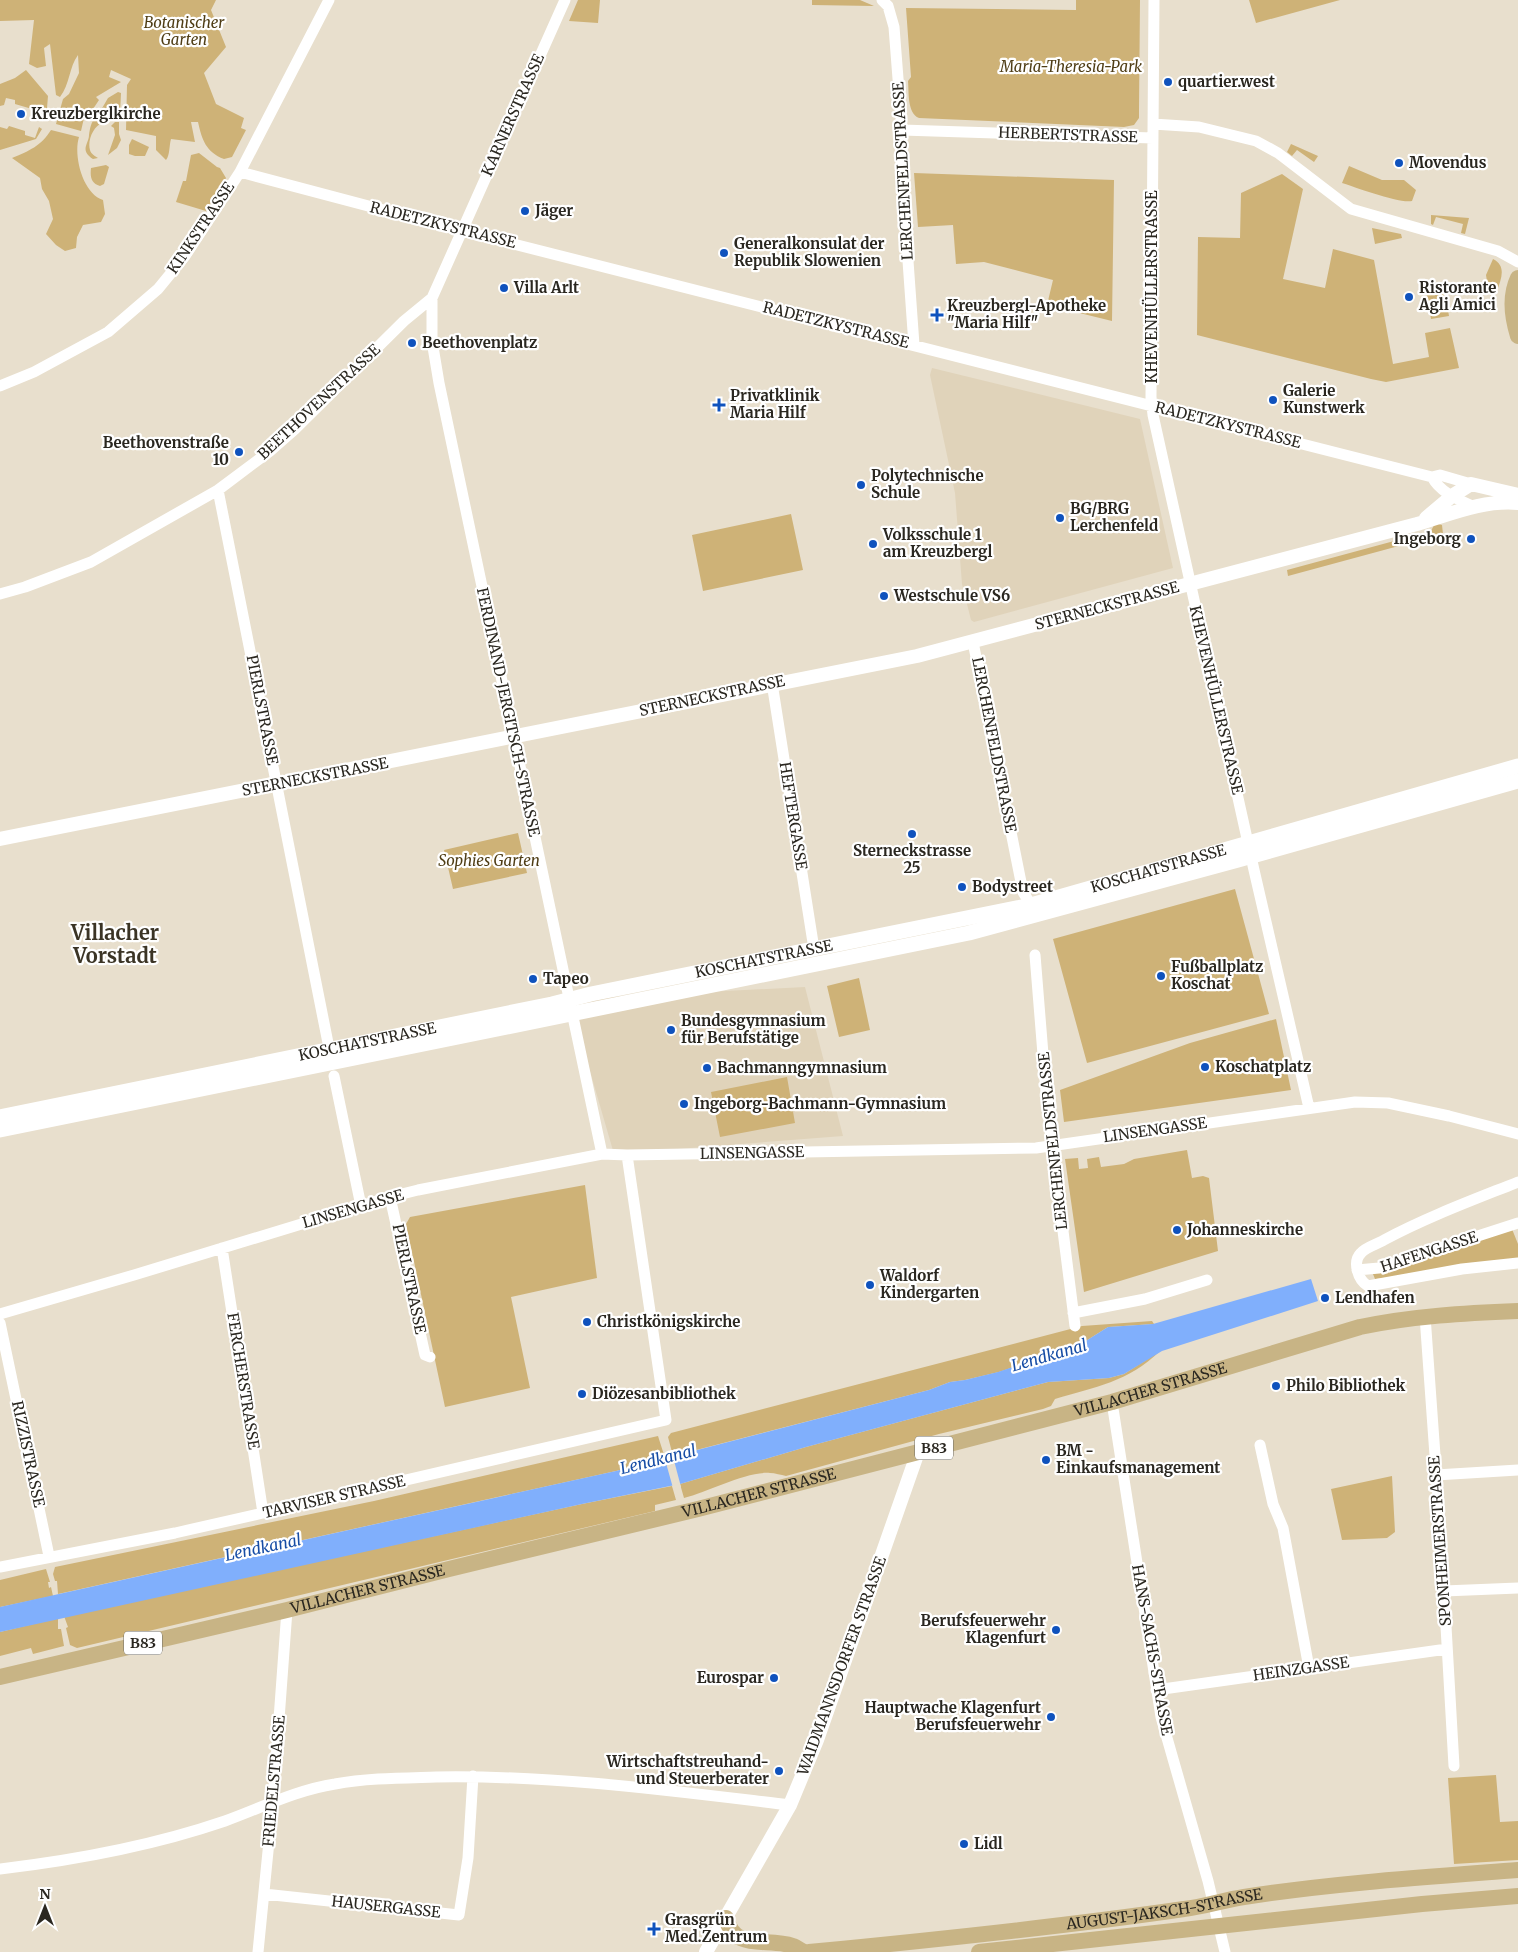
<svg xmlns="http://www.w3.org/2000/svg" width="1518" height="1952" font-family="Merriweather,serif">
  <rect width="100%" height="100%" fill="#e8dfcd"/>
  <path fill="#e0d3ba" d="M 932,368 L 1140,419 L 1173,568 L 974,622 L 971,620 L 962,584 L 955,493 L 930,375 Z
    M 805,987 L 843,1136 L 614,1154 L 569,999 Z"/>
  <path fill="#ceb277" d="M 0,0 L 216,0 L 211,10 L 226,47 L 204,73 L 216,104 L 244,118 L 241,128 L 246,130 L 232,157 L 224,159 C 206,152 202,140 198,122 L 191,122 L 195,142 L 171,139 C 169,146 170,155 166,160 L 156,150 L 156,136 L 126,130 L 127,85 L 131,79 L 111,70 L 109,77 L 121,82 L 96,97 L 99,100 L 87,118 L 84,118 L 81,131 L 56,124 L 63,99 L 69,94 L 79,73 L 78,55 C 69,67 70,84 60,97 L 56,95 L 50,44 L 44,48 L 46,66 L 37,68 L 29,64 L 34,20 L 0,21 Z
    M 578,0 L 600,0 L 598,23 L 569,21 Z
    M 812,0 L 860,0 L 874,6 L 812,5 Z
    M 1076,0 L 1140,0 L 1139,110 L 1139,118 L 1134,125 L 1124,127 L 919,118 C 907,113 909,92 908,81 L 911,77 L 906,8 L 1076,10 Z
    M 1249,0 L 1340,0 L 1256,23 Z
    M 26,70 L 48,96 L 46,120 L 41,119 L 43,109 L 33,105 L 32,109 L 15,104 L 15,100 L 6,98 L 4,105 L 0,106 L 0,84 L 15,78 Z
    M 118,92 L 121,93 L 120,115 L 109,116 L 101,110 L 108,98 Z
    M 96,117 L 103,121 L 102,123 C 94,126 87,140 90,150 C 91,154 95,156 98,158 L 93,159 C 79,150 89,144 89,135 C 90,128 91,122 96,117 Z
    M 115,122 L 119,122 L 119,134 L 121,140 L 117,148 L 108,155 L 115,135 L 114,128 L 111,126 Z
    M 9,126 L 25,131 L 25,135 L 35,138 L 39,127 L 42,129 L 36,139 L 0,150 L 0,127 L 7,129 Z
    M 51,130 L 79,137 C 73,156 83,194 103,200 L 105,214 L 101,222 L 83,225 L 77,237 L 76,248 L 65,251 L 56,245 L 46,234 L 53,219 L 49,201 L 42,189 L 40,178 L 12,158 C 29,151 41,146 51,130 Z
    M 132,139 L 149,147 L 145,156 L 135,156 L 129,154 L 129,145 Z
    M 1291,144 L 1318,156 L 1314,162 L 1297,150 L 1292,156 L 1287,152 Z
    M 199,153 L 217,167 L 220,168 L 226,178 L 206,211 L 176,202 L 183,181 L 186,181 L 191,155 Z
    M 106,165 L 109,167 L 104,184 L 100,186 C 91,183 90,177 91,168 Z
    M 1349,166 L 1382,180 L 1404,180 L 1416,190 L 1412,201 C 1400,204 1355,187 1342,183 Z
    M 914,173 L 1114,180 L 1112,321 L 1047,305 L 1053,280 L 984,262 L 956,264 L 953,225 L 918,227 Z
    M 1282,174 L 1303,189 L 1283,279 L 1325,288 L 1333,249 L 1374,260 L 1393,364 L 1429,357 L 1425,333 L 1450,328 L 1459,368 L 1386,382 L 1371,379 L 1197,335 L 1198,237 L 1240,238 L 1241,193 Z
    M 1431,215 L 1469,218 L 1465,234 L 1461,233 L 1463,224 L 1436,217 L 1433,225 L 1431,224 Z
    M 1372,228 L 1401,234 L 1402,238 L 1375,244 Z
    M 1493,259 C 1507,266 1501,279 1497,291 L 1489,294 L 1486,275 Z
    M 1444,286 L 1449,316 L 1431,319 L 1426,289 Z
    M 791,514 L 803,570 L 703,591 L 692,535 Z
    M 1438,524 L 1442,525 L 1443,534 L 1288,576 L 1287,570 L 1431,531 L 1434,525 Z
    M 518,833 L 527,873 L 453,889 L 444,850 Z
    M 1235,889 L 1269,1014 L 1087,1063 L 1053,939 Z
    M 859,978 L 870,1030 L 839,1037 L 827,986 Z
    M 1276,1019 L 1291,1090 L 1064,1122 L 1060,1090 L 1190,1043 Z
    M 787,1077 L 795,1123 L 720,1137 L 711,1092 Z
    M 1187,1150 L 1192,1178 L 1203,1176 L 1209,1178 L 1218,1251 L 1084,1292 L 1065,1159 L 1078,1158 L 1079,1169 L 1088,1168 L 1087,1159 L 1099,1157 L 1101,1167 L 1124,1164 L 1134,1159 Z
    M 585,1185 L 597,1278 L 511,1297 L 530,1388 L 445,1407 L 406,1224 L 410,1217 Z
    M 1512,1229 L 1518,1244 L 1518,1258 L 1393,1277 L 1375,1279 L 1373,1274 L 1452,1251 L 1456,1247 Z
    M 1152,1321 L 1154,1324 L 1108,1327 L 1081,1344 L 999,1372 L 965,1380 L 950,1382 L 929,1390 L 673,1456 L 668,1437 L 671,1433 L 1082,1326 Z
    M 1160,1351 C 1128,1382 1095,1387 1055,1399 L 1051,1406 L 1043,1409 L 939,1434 L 786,1476 C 781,1475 775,1473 770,1473 C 747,1471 708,1492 684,1498 L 680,1484 L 806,1447 L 1048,1382 L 1109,1378 L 1124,1374 Z
    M 658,1436 L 665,1458 L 616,1471 L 58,1594 L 57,1581 L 55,1581 L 53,1574 L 55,1567 L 374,1501 Z
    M 1392,1476 L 1395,1532 L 1387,1538 L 1342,1540 L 1331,1489 Z
    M 672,1486 L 676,1500 L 655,1505 L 655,1511 L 77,1648 L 70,1645 L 66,1628 L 68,1627 L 64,1616 L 582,1504 Z
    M 46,1569 L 50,1582 L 48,1582 L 49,1588 L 51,1587 L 53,1596 L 0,1607 L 0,1580 Z
    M 58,1618 L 58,1629 L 61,1629 L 64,1646 L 33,1654 L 31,1648 L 0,1656 L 0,1632 Z
    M 1496,1775 L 1500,1822 L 1518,1821 L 1518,1860 L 1454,1864 L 1448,1778 Z"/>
  <path fill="#80affc" d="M 1311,1279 L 1318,1301 L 1162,1351 L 1124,1374 L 1109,1378 L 1048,1382 L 806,1447 L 680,1484 L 582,1504 L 0,1632 L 0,1607 L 616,1471 L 929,1390 L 950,1382 L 965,1380 L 998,1372 L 1081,1344 L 1108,1327 L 1153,1324 Z"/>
  <path fill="#e8dfcd" d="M 672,1453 L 681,1487 L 673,1488 L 664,1456 Z"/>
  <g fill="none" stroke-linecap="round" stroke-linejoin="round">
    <path stroke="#fff" stroke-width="11" d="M 882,0 L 888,6 L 894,27 L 902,130 L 901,163 L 914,345
      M 1154,0 L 1151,397 L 1153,415 L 1254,870 L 1309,1108
      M 1153,124 L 1199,127 L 1256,141 L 1278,153 L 1351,209 L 1498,251 L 1518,262
      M 902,130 L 1153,138
      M 240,172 L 478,235 L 1432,477 L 1440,475 L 1471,484
      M 432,298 L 432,341 L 439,383 L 602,1154
      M 0,386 L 34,372 L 108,332 L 158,289 L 185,256 L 240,172 L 329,0
      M 1432,477 C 1440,492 1457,499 1472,506
      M 218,490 L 329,1048
      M 0,594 L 25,587 L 91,562 L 218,490 L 270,451 L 295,429 L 404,321 L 432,298 L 565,0
      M 973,642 L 1023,892 L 1031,905
      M 772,683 L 814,949
      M 1035,955 L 1047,1104 L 1075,1326
      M 334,1076 L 361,1206
      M 1518,1182 C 1473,1200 1427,1217 1384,1240 C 1378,1244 1366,1247 1361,1253 C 1352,1262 1358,1280 1368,1286 L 1462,1269 L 1518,1263
      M 390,1197 L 425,1355 L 430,1357
      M 222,1248 L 263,1513
      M 1357,1270 L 1379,1268 L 1518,1223
      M 1073,1313 L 1145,1299 L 1207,1280
      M 0,1314 L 134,1275 L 390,1197 L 418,1190 L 602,1154 L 627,1155 L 1036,1148 L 1355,1102 L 1388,1103 L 1449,1116 L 1518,1134
      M 1425,1316 L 1441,1539 L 1454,1766
      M 0,1323 L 49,1556
      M 1112,1402 L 1161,1717 L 1208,1881 L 1225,1952
      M 1260,1445 L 1273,1504 L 1283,1528 L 1309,1668
      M 1436,1475 L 1518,1470
      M 0,1567 L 175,1533 L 263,1513 L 666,1420 L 627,1155
      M 1444,1591 L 1518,1588
      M 1156,1690 L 1447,1649
      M 0,1869 C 76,1860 152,1846 225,1821 C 261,1808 296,1790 335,1784 C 368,1778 403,1778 436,1777 C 555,1775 672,1791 790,1805
      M 264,1894 L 459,1915 L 468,1858 L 473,1776
      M 258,1952 L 273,1801 L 287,1610"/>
    <path stroke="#fff" stroke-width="14" d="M 1426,518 L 1452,496 L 1471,484 L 1518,495
      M 0,839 L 917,656 L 1417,524 C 1451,514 1482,500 1518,503
      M 706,1952 L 790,1805 L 817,1740 L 918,1452"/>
    <g stroke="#fff" stroke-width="15">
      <path id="s1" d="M 0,1117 L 552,1004 L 591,994 L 1031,905 L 1518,766"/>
      <path d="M 0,1130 L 969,933 L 1238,860 L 1518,781"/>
    </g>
    <g stroke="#c8b485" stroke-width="16">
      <path d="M 1518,278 C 1509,297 1512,317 1518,336"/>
      <path id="s2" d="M 0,1677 L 287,1610 L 449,1569 L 698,1509 L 1112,1402 L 1360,1327 C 1413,1316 1465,1313 1518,1311"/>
      <path d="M 726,1918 C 735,1952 766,1937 793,1946 C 797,1948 800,1950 804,1952"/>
      <path id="s3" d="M 809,1952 C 934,1940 1060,1927 1184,1909 C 1204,1907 1224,1900 1244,1897 C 1334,1883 1427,1877 1518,1870"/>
      <path d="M 979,1952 L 1422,1904 L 1518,1896"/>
    </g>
  </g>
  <g fill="#0f52bd" stroke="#fff" stroke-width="2">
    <circle cx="1168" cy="82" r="5"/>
    <circle cx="21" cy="114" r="5"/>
    <circle cx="1399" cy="163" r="5"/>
    <circle cx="525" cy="211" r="5"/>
    <circle cx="724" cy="253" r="5"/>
    <circle cx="504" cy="288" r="5"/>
    <circle cx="1409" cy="297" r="5"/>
    <path d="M934.5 307.5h5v5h5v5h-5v5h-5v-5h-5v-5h5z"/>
    <circle cx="412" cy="343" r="5"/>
    <circle cx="1273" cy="400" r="5"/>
    <path d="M716.5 397.5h5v5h5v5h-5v5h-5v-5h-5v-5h5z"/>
    <circle cx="239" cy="452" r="5"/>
    <circle cx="861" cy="485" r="5"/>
    <circle cx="1060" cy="518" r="5"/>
    <circle cx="1471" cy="539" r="5"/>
    <circle cx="873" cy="544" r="5"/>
    <circle cx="884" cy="596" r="5"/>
    <circle cx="912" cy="834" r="5"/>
    <circle cx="962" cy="887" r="5"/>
    <circle cx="1161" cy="976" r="5"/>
    <circle cx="533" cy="979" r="5"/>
    <circle cx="671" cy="1030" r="5"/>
    <circle cx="1205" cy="1067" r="5"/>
    <circle cx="707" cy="1068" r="5"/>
    <circle cx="684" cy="1104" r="5"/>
    <circle cx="1177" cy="1230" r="5"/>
    <circle cx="870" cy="1285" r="5"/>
    <circle cx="1325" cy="1298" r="5"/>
    <circle cx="587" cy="1322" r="5"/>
    <circle cx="1276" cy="1386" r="5"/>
    <circle cx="582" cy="1394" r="5"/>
    <circle cx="1046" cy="1460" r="5"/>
    <circle cx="1056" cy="1630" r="5"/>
    <circle cx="774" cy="1678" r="5"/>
    <circle cx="1051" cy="1717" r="5"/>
    <circle cx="779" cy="1771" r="5"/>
    <circle cx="964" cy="1844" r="5"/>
    <path d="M651.5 1921.5h5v5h5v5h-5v5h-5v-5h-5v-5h5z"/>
  </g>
  <g text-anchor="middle" stroke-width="4.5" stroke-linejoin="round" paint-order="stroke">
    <g fill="#fff" stroke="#6a6863" stroke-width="1">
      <rect x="915" y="1436.5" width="38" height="23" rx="4"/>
      <rect x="124" y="1631.5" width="38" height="23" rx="4"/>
    </g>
    <g font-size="14" font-weight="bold" fill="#2a2720">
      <text x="934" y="1453">B83</text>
      <text x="143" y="1648">B83</text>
    </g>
    <g font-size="15" font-style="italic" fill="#4f3d15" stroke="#fff">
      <text x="184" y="28">Botanischer<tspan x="184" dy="17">Garten</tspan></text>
      <text x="1071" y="72">Maria-Theresia-Park</text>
      <text x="489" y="866">Sophies Garten</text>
    </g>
    <g font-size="15" font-weight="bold" fill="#2a2720" stroke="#fff" text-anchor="start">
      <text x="1178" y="87">quartier.west</text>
      <text x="31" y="119">Kreuzberglkirche</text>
      <text x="1409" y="168">Movendus</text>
      <text x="535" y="216">Jäger</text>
      <text x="734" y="249">Generalkonsulat der<tspan x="734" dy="17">Republik Slowenien</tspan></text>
      <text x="514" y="293">Villa Arlt</text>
      <text x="1419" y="293">Ristorante<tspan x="1419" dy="17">Agli Amici</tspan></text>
      <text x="947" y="311">Kreuzbergl-Apotheke<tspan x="947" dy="17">"Maria Hilf"</tspan></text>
      <text x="422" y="348">Beethovenplatz</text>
      <text x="1283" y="396">Galerie<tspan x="1283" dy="17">Kunstwerk</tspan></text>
      <text x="730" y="401">Privatklinik<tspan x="730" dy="17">Maria Hilf</tspan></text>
      <text x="229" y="448" text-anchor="end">Beethovenstraße<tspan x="229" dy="17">10</tspan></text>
      <text x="871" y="481">Polytechnische<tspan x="871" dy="17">Schule</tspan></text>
      <text x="1070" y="514">BG/BRG<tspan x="1070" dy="17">Lerchenfeld</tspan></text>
      <text x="883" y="540">Volksschule 1<tspan x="883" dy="17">am Kreuzbergl</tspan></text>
      <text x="1461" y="544" text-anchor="end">Ingeborg</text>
      <text x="894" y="601">Westschule VS6</text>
      <text x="912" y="856" text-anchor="middle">Sterneckstrasse<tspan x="912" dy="17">25</tspan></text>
      <text x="972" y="892">Bodystreet</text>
      <text x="1171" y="972">Fußballplatz<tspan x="1171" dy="17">Koschat</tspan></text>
      <text x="543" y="984">Tapeo</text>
      <text x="681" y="1026">Bundesgymnasium<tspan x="681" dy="17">für Berufstätige</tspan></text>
      <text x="1215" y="1072">Koschatplatz</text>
      <text x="717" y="1073">Bachmanngymnasium</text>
      <text x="694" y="1109">Ingeborg-Bachmann-Gymnasium</text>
      <text x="1187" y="1235">Johanneskirche</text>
      <text x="880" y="1281">Waldorf<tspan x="880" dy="17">Kindergarten</tspan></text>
      <text x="1335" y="1303">Lendhafen</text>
      <text x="597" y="1327">Christkönigskirche</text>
      <text x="1286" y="1391">Philo Bibliothek</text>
      <text x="592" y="1399">Diözesanbibliothek</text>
      <text x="1056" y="1456">BM -<tspan x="1056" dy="17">Einkaufsmanagement</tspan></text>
      <text x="1046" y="1626" text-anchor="end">Berufsfeuerwehr<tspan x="1046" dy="17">Klagenfurt</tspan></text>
      <text x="764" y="1683" text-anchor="end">Eurospar</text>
      <text x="1041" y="1713" text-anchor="end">Hauptwache Klagenfurt<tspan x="1041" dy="17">Berufsfeuerwehr</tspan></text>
      <text x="769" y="1767" text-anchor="end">Wirtschaftstreuhand-<tspan x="769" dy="17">und Steuerberater</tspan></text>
      <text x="974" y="1849">Lidl</text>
      <text x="665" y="1925">Grasgrün<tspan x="665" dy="17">Med.Zentrum</tspan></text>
    </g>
    <g font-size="15" fill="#2a2720" stroke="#fff">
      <text transform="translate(513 115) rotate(-66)" y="5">KARNERSTRASSE</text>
      <text transform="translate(1068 135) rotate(2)" y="5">HERBERTSTRASSE</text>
      <text transform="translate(903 171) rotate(-93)" y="5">LERCHENFELDSTRASSE</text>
      <text transform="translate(443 225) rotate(14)" y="5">RADETZKYSTRASSE</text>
      <text transform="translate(201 228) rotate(-56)" y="5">KINKSTRASSE</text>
      <text transform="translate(1152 287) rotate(-90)" y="5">KHEVENHÜLLERSTRASSE</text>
      <text transform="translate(836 325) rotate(14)" y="5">RADETZKYSTRASSE</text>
      <text transform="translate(319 402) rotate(-43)" y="5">BEETHOVENSTRASSE</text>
      <text transform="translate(1228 425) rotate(14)" y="5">RADETZKYSTRASSE</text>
      <text transform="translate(1107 606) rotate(-15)" y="5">STERNECKSTRASSE</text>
      <text transform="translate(712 696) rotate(-12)" y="5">STERNECKSTRASSE</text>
      <text transform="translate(1216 700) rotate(77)" y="5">KHEVENHÜLLERSTRASSE</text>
      <text transform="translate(262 710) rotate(79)" y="5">PIERLSTRASSE</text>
      <text transform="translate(508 712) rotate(78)" y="5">FERDINAND-JERGITSCH-STRASSE</text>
      <text transform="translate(994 745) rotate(79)" y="5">LERCHENFELDSTRASSE</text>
      <text transform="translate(315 777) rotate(-11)" y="5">STERNECKSTRASSE</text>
      <text transform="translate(793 816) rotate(81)" y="5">HEFTERGASSE</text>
      <text dy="5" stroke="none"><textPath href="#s1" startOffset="1185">KOSCHATSTRASSE</textPath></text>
      <text dy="5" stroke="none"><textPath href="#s1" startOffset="780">KOSCHATSTRASSE</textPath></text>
      <text dy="5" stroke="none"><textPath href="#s1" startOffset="375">KOSCHATSTRASSE</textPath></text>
      <text transform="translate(1155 1130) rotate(-8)" y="5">LINSENGASSE</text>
      <text transform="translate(1053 1141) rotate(-96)" y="5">LERCHENFELDSTRASSE</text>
      <text transform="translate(752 1153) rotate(-1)" y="5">LINSENGASSE</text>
      <text transform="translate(353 1209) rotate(-16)" y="5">LINSENGASSE</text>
      <text transform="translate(1429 1252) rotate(-18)" y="5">HAFENGASSE</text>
      <text transform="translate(409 1279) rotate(78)" y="5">PIERLSTRASSE</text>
      <text transform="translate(243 1381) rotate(81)" y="5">FERCHERSTRASSE</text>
      <text dy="5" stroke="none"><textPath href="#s2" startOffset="1186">VILLACHER STRASSE</textPath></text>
      <text transform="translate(28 1454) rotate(78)" y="5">RIZZISTRASSE</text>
      <text dy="5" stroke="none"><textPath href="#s2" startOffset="781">VILLACHER STRASSE</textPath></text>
      <text transform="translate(334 1497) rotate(-13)" y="5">TARVISER STRASSE</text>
      <text transform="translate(1440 1541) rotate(-94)" y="5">SPONHEIMERSTRASSE</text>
      <text dy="5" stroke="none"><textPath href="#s2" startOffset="378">VILLACHER STRASSE</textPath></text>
      <text transform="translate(1152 1650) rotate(80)" y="5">HANS-SACHS-STRASSE</text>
      <text transform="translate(842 1666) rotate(-70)" y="5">WAIDMANNSDORFER STRASSE</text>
      <text transform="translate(1301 1669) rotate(-8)" y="5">HEINZGASSE</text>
      <text transform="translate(274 1781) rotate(-85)" y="5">FRIEDELSTRASSE</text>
      <text transform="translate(386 1907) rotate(6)" y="5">HAUSERGASSE</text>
      <text dy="5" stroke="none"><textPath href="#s3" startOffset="358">AUGUST-JAKSCH-STRASSE</textPath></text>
    </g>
    <g font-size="16" font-style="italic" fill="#174da5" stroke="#fff">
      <text transform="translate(1049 1355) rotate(-16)" y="6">Lendkanal</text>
      <text transform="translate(658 1459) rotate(-14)" y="6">Lendkanal</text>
      <text transform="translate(263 1547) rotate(-12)" y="6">Lendkanal</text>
    </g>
    <g font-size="20" font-weight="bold" fill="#3b3425" stroke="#fff">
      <text x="115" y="940">Villacher<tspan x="115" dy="23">Vorstadt</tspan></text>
    </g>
  </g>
  <g transform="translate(45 1907)" stroke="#ffffff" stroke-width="4" paint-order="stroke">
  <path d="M0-4L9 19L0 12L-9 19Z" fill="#2a2720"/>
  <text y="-8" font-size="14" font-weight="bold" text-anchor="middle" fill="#2a2720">N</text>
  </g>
</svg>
